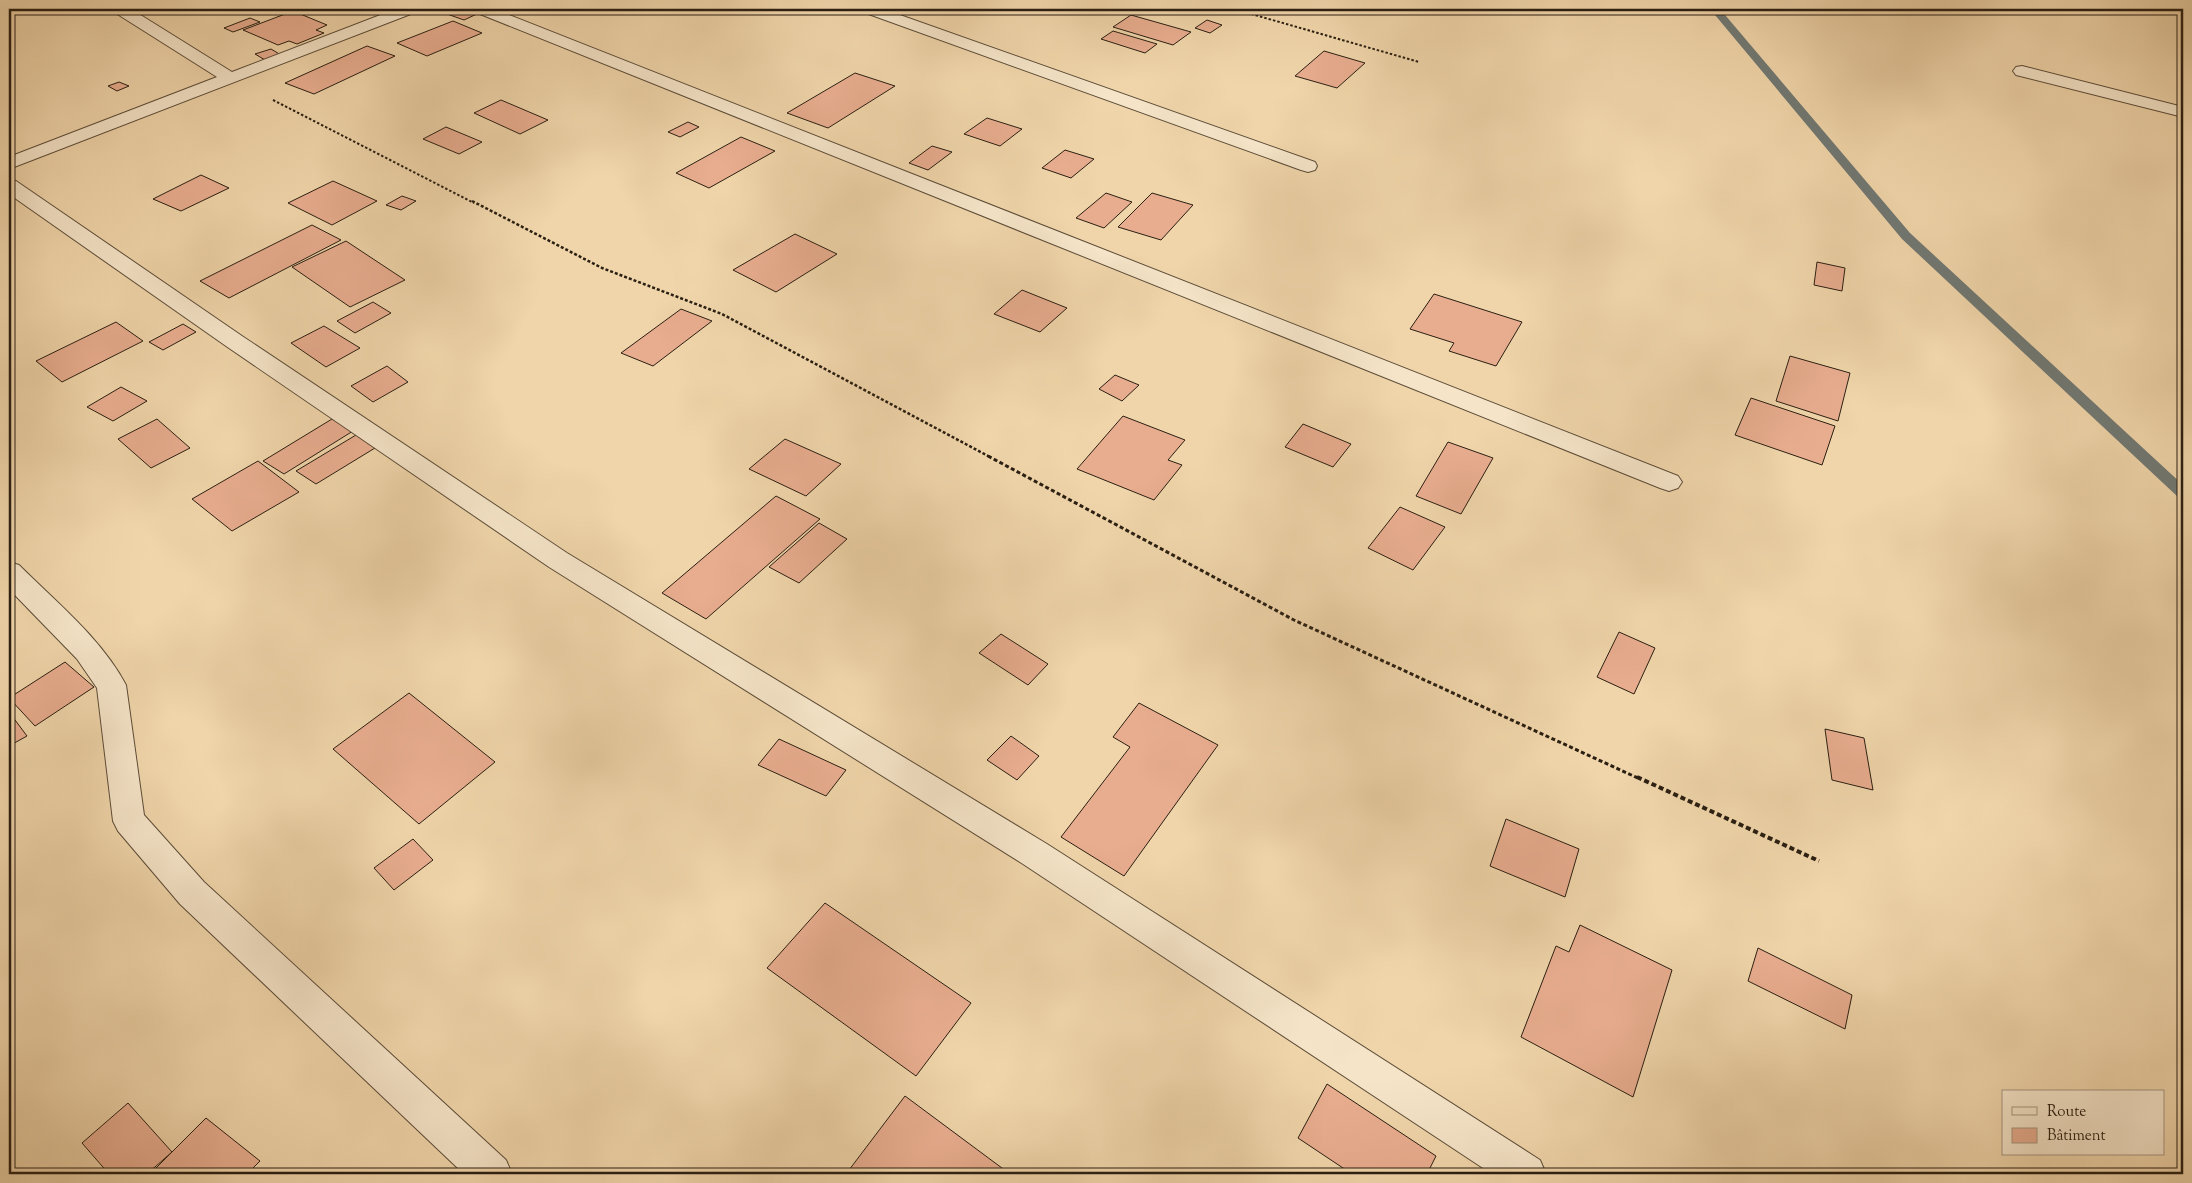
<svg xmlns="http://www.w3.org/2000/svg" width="2192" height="1183" font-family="'Sorts Mill Goudy',serif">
  <rect width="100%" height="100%" fill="#f0d5aa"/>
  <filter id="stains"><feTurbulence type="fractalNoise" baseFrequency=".004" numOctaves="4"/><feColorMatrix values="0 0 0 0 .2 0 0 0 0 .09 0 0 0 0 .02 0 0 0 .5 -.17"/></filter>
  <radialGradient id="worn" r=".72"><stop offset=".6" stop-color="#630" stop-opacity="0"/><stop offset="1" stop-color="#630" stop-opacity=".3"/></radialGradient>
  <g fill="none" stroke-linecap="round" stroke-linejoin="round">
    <path fill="#717974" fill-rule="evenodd" d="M 1710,9 L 1720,9 L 1910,233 L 2183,485 L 2183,498 L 2178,497 L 1902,239 Z"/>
  </g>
  <path fill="#e8ad8f" stroke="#2a1f12" d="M 460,9 L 465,9 L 479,13 L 464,20 L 447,14 Z
    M 293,11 L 327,25 L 316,30 L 324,33 L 297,44 L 289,41 L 278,45 L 243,30 Z
    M 1131,15 L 1191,32 L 1173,45 L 1113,27 Z
    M 250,18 L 260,22 L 233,32 L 224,28 Z
    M 1207,20 L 1222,25 L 1210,33 L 1195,28 Z
    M 453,21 L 482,33 L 427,56 L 397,43 Z
    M 1113,31 L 1157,44 L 1145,53 L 1101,39 Z
    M 367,46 L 395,56 L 314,94 L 285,83 Z
    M 271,49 L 281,55 L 265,60 L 255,54 Z
    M 1324,51 L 1365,63 L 1337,88 L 1295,76 Z
    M 855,73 L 895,86 L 828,128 L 787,113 Z
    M 119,82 L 129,86 L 117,91 L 108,86 Z
    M 501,100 L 548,120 L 520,134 L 474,113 Z
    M 987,118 L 1022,129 L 1000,146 L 964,134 Z
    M 688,122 L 699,127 L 680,137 L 668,132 Z
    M 446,127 L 482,142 L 459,154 L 423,139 Z
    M 741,137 L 775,151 L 709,188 L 676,173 Z
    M 932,146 L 952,152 L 928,170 L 909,163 Z
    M 1065,150 L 1094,159 L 1071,178 L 1042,168 Z
    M 201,175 L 229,188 L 181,211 L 153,199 Z
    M 333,181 L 377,201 L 332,225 L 288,203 Z
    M 1106,193 L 1132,202 L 1104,228 L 1076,218 Z
    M 1152,193 L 1193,205 L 1161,240 L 1118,227 Z
    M 402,196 L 416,201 L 401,210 L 386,205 Z
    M 312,225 L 341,240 L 229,298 L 200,281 Z
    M 795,234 L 837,254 L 776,292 L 733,270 Z
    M 346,241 L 405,280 L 350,307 L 292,267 Z
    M 1817,262 L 1845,268 L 1842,291 L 1814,285 Z
    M 1022,290 L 1067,308 L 1040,332 L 994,314 Z
    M 1434,294 L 1522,322 L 1496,366 L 1449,351 L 1454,343 L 1410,329 Z
    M 373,302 L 391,313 L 355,333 L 337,321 Z
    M 681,309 L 712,321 L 653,366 L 621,353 Z
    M 116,322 L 143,341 L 62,382 L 36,361 Z
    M 183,324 L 196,332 L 163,350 L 149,342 Z
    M 324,326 L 360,348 L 326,367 L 291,343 Z
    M 1790,356 L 1850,373 L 1838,421 L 1776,401 Z
    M 387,366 L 408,382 L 373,402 L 351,386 Z
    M 1115,375 L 1139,385 L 1122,401 L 1099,389 Z
    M 121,387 L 147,401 L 113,421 L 87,407 Z
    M 1751,398 L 1835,426 L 1822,465 L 1735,435 Z
    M 1123,416 L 1185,440 L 1168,460 L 1182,465 L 1154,500 L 1077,469 Z
    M 157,419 L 190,448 L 151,468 L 118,439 Z
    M 332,419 L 353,431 L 284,474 L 263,461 Z
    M 1303,424 L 1351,444 L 1333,467 L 1285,447 Z
    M 356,435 L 375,448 L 316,484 L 296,471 Z
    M 785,439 L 841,464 L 806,496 L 749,469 Z
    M 1448,442 L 1493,458 L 1461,514 L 1416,496 Z
    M 258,461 L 299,492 L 232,531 L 192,499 Z
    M 776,496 L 820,519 L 706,619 L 662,593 Z
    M 1400,507 L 1445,527 L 1413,570 L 1368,548 Z
    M 819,523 L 847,539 L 799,583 L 769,567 Z
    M 1619,632 L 1655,648 L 1634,694 L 1597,677 Z
    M 1001,634 L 1048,664 L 1028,685 L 979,653 Z
    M 65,662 L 94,687 L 35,726 L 9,698 Z
    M 409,693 L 495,762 L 419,824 L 333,749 Z
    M 1139,703 L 1218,745 L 1124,876 L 1061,837 L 1130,747 L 1113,737 Z
    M 9,712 L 27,736 L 9,746 Z
    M 1825,729 L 1864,738 L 1873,790 L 1832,780 Z
    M 1011,736 L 1039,756 L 1017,780 L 987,760 Z
    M 779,739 L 846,770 L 826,796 L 758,765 Z
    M 1506,819 L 1579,849 L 1565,897 L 1490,866 Z
    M 413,839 L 433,860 L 394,890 L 374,868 Z
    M 825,903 L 971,1003 L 916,1076 L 767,968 Z
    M 1580,925 L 1672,970 L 1633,1097 L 1521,1037 L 1556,946 L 1569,952 Z
    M 1758,948 L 1852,995 L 1845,1029 L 1748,981 Z
    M 1327,1084 L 1436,1156 L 1427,1174 L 1352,1174 L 1298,1138 Z
    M 905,1096 L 1010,1174 L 846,1174 Z
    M 128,1103 L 172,1152 L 147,1174 L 109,1174 L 82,1143 Z
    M 206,1118 L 260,1161 L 247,1174 L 150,1174 Z"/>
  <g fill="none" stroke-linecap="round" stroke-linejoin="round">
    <g stroke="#5c4c38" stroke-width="2">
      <path id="minor" d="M 112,9 L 131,9 L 232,72 L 396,9 L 418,9 L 416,12 L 9,169 L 9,157 L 217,77 L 114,12 Z
        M 473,9 L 494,9 L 1678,476 L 1682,482 L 1678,488 L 1669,491 L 1660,488 L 475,12 Z
        M 861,9 L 883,9 L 1315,162 L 1317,166 L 1315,170 L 1308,172 L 1301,170 L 863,12 Z
        M 2022,66 L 2183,107 L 2183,117 L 2016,75 L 2013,71 L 2016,67 Z
        M 9,179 L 16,181 L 242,336 L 567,553 L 1047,844 L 1540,1160 L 1546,1174 L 1492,1174 L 1023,864 L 549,567 L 226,346 L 9,194 Z
        M 9,562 L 19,565 C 56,602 101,638 126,685 L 144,815 L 204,882 L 506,1160 L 512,1174 L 464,1174 L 180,904 L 118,831 L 113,821 L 97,688 L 77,659 L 9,589 Z"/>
    </g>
    <path stroke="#2a1f12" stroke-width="2" stroke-dasharray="2.5 2" stroke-linecap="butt" d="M 1234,9 L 1419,62
      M 273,100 L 474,203"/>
    <path stroke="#2a1f12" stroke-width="2.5" stroke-dasharray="3 2" stroke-linecap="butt" d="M 472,201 L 602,268 L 722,314 L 990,457"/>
    <path stroke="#2a1f12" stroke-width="3" stroke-dasharray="4 2.5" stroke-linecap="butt" d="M 988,456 L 1294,620 L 1640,779"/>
    <path stroke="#2a1f12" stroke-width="4" stroke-dasharray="5 3" stroke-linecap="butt" d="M 1637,777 L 1819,861"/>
    <use href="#minor" fill="#f5e4c8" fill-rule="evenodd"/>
  </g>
  <rect width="2192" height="1183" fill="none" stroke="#f0d5aa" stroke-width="30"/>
  <rect x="10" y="10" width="2172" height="1163" fill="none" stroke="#2a1f12" stroke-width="2.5"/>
  <rect x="15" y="15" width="2162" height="1153" fill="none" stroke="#2a1f12"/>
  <rect x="2002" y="1090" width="162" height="65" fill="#f5e4c8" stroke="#a4957f"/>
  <rect x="2012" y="1107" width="25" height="8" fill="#f5e4c8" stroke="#a4957f"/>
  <text x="2047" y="1116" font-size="15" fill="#2a1f12">Route</text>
  <rect x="2012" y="1128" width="25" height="15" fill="#e8ad8f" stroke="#a4957f"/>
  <text x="2047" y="1140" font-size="15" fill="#2a1f12">Bâtiment</text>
  <rect width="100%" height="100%" filter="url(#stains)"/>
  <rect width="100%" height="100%" fill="url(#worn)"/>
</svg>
